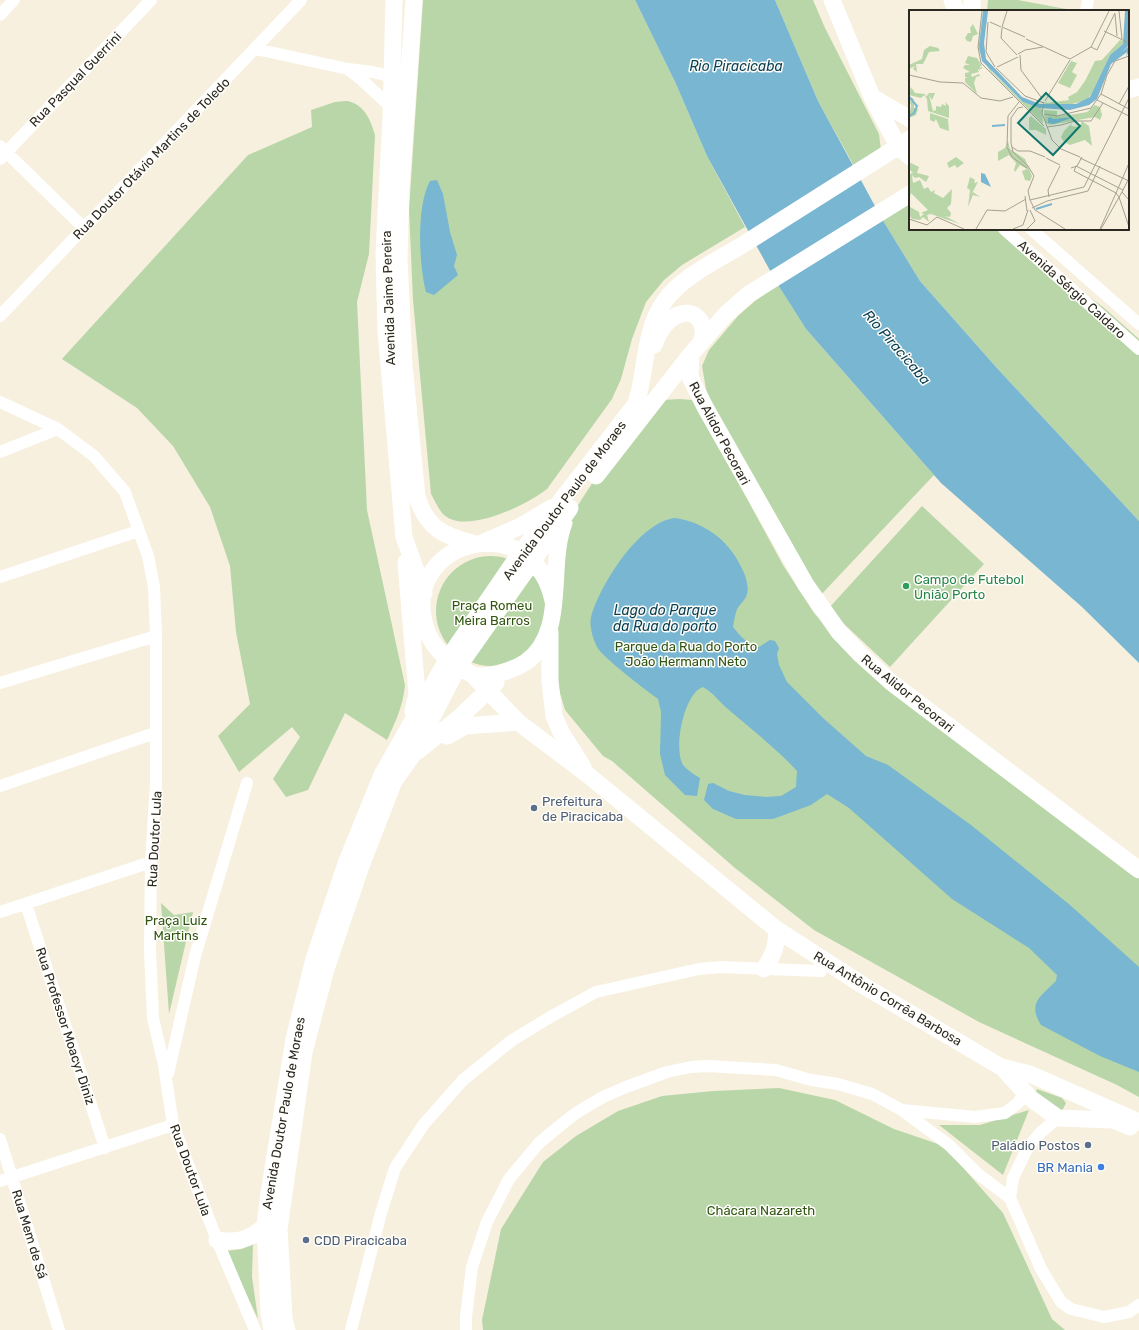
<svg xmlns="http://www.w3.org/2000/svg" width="1139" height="1330" font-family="Rubik,sans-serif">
  <rect width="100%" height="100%" fill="#f7f0de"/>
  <path fill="#b9d6a9" d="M 423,0 L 635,0 L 676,84 L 707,156 L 745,227 L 682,265 L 664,280 L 646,302 L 632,339 L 621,379 L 612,399 L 547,489 C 528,504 467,535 444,515 C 438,509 435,501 431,494 L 413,300 L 409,210 Z
    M 775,0 L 813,0 L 825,28 L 879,134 L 881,150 L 854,166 L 818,101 Z
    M 988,0 L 1018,0 L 1077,11 L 987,11 Z
    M 335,102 C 339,102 347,100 351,102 C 366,107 371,122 375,135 L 369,254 L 357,302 L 367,510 L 405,685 C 403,706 396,721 387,740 L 345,713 L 308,790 L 286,797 L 273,779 L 300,737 L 292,727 L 239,772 L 218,736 L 250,704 L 236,632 L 230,566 L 210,507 L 173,446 L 137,408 L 62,359 L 61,360 L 248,155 L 312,127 L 311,110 Z
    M 910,201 L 910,229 L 999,229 L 1010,239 L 1103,307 L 1139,339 L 1139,521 L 996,367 L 920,281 L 882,219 Z
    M 778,285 L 806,329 L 934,475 L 818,598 L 709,407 L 702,366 L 709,350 L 738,316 L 755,301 Z
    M 680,399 L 692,400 L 698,408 L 783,565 L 814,613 L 852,654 L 1139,875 L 1139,1097 L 1117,1085 L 979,1022 L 814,930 L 735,868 L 612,761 L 603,756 L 565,710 L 557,683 L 556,642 L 560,572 L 571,516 L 611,454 L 662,400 Z
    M 922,506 L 984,564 L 890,667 L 828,609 Z
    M436 611a55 55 0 1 1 110 0a55 55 0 1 1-110 0Z
    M 161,903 L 174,915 L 193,912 L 169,1014 Z
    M 779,1088 L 835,1100 L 894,1129 L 944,1146 L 1003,1213 L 1052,1319 L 1065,1330 L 483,1330 L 482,1320 L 501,1229 L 543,1162 L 576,1136 L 618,1111 L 662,1096 L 713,1091 Z
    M 1037,1089 L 1062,1098 L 1066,1103 L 1062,1111 L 1035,1094 Z
    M 1029,1110 L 1003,1175 L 939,1125 L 980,1125 Z
    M 253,1243 L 252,1277 L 258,1319 L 226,1251 L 242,1249 Z"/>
  <path fill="#78b6d1" d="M 635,0 L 775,0 L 818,101 L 882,219 L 920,281 L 996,367 L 1139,521 L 1139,663 L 1082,607 L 941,483 L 806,329 L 778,285 L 707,156 L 676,84 Z
    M 437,180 L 443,194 L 450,232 L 457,255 L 454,266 L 458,275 L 434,295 L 426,292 C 419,265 416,206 430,181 Z
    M 675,518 C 707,523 731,542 744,573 C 746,578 749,588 747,594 C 746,599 740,604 737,609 C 735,615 734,621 733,627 C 741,637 746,643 759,647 L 770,640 L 775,641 L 779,648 L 777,654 L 779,665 L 787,682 L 823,718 L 866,756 L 888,765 L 971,825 L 1070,905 L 1139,967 L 1139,1072 L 1100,1056 L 1041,1025 C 1027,1003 1041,996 1056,981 L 1057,975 L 1029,948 L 952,899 L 849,808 L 827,794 L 811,805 L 773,819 L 736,819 L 713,809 L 704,800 L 708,784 L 713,783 L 729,791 L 745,795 L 766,797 L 781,796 L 796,787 L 797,771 C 776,748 752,730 729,710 C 720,703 714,693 703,687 C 684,693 673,748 683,765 C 687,770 695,775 700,778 L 697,796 L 685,795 L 665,775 L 660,754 L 661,712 L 658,699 C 646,690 603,658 597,647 C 593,639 589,626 591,617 C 600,585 639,522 675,518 Z"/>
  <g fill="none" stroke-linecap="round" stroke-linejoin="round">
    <path stroke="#fff" stroke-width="12" d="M 1086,11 L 1088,0
      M 0,15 L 14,0
      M 256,49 L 348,69 L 373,72 L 385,75 L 393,79 L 395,83
      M 349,70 L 362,80 L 392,108
      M 0,146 L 84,228
      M 0,159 L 151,0
      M 1004,229 L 1139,349
      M 1031,229 L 1139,324
      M 0,316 L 301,0
      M 0,402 L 58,429 L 94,456 L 125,492 L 148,556 L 154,587 L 156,636 L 156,783 L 151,862 L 150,951 L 153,1018 L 164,1065 L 173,1125 L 217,1240 L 255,1330
      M 0,452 L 58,429
      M 0,577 L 138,531
      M 0,683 L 156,636
      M 0,786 L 155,733
      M 26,904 L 105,1148
      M 0,912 L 151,862
      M 168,1074 L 195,956 L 247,783
      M 903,1111 L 949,1145 L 978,1174 L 1010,1198
      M 1058,1118 L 1041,1132 L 1027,1149 L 1013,1178 L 1010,1198 L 1041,1269 L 1061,1302 L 1071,1309 L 1104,1317 L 1129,1312 L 1139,1305
      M 0,1139 L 59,1330
      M 0,1181 L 173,1125
      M 351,1330 L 381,1213 L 395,1168 L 424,1124 L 463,1080 L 511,1041 L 552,1016 L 596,992 L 699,969 L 721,967 L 821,971
      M 466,1330 L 466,1317 L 472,1267 L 487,1222 L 509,1179 L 539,1143 L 562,1124 L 576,1113 L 603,1097 L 626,1087 L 667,1072 L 691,1067 L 708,1066 L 776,1070 L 811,1080 L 838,1084 L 872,1094 L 902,1110 L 975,1117 L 1005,1113 L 1018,1103 L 1025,1092"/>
    <path stroke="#fff" stroke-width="17" d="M 394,0 L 391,117 L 384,254 L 386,331 L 404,537 L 424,593
      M 414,0 L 401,187 L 399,258 L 404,365 L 417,497 C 427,529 444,536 475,544
      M 832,0 L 872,97 L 898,146 L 910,157
      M 952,0 L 956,11
      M 972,11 L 972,0
      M 1128,90 L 1139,87
      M 874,98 L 910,119
      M 654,345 C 658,334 664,323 674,317 C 694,305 709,323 701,343
      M 691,354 L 690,377 L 705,407 L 806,585 L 839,632 L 861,655 L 892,683 L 1139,870
      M 596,476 L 691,354 L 726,314 L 749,294 L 910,194
      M 484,542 L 521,526 L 551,508
      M 406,562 L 417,694 L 413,711
      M 553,601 C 533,506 404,539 424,622 C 429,642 441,656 458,666 C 463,669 468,673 474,675 C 487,679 514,670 526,662 C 568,632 547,567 564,523
      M 550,632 L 550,681 L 554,716 L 561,732 L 583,767
      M 473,675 L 518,722 L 588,775 L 776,929 L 864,986 L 1001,1067 L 1030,1074 L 1139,1122
      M 447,736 L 465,726 L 518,722
      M 418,751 L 460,717 L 496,683
      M 764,969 C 773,956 778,945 776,929
      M 1002,1067 L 1030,1098 L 1058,1118 L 1113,1120 L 1130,1127
      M 217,1240 C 237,1243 250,1240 265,1226
      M 272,1330 L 269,1313 L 265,1226 L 269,1193 L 294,1039 L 314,959 L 347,861 L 382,775 L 447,660 L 521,552 L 636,404 C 647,370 643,332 664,302 C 681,277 718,260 744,244 C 799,209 854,174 910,139
      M 287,1330 L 284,1318 L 279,1229 L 304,1052 L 326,969 L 361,866 L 394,781 L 412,756 L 458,667 L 570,508"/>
  </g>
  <circle fill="#2e9e5b" stroke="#fffefa" stroke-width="1.5" cx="906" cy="586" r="4"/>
  <g fill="#5c6f8a" stroke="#fffefa" stroke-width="1.5">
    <circle cx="534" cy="808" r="4"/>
    <circle cx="1088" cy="1145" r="4"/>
    <circle cx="306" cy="1240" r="4"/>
  </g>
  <circle fill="#3f7fe0" stroke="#fffefa" stroke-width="1.5" cx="1101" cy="1167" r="4"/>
  <g text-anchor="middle" stroke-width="3" stroke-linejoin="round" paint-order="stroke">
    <g font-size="13" fill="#2a2821" stroke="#fffefa">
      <text transform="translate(75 79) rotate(-46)" y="5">Rua Pasqual Guerrini</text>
      <text transform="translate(151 158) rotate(-46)" y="5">Rua Doutor Otávio Martins de Toledo</text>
      <text transform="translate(1072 289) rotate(42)" y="5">Avenida Sérgio Caldaro</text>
      <text transform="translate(388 298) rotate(-92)" y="5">Avenida Jaime Pereira</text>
      <text transform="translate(720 433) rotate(62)" y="5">Rua Alidor Pecorari</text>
      <text transform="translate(564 500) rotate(-53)" y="5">Avenida Doutor Paulo de Moraes</text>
      <text transform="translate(908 693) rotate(39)" y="5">Rua Alidor Pecorari</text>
      <text transform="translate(154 839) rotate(-87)" y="5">Rua Doutor Lula</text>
      <text transform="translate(888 998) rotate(31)" y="5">Rua Antônio Corrêa Barbosa</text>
      <text transform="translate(66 1026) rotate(72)" y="5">Rua Professor Moacyr Diniz</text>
      <text transform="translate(283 1113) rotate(-80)" y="5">Avenida Doutor Paulo de Moraes</text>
      <text transform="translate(191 1170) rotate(70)" y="5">Rua Doutor Lula</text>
      <text transform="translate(30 1234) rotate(73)" y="5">Rua Mem de Sá</text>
    </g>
    <g font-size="13" fill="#27864d" stroke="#fffefa" text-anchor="start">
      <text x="914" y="584">Campo de Futebol<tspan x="914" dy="15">União Porto</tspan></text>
    </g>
    <g font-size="13" fill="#2f5512" stroke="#fffefa">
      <text x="492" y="610">Praça Romeu<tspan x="492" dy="15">Meira Barros</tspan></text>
      <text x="686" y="651">Parque da Rua do Porto<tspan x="686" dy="15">João Hermann Neto</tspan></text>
      <text x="176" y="925">Praça Luiz<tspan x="176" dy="15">Martins</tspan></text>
      <text x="761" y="1215">Chácara Nazareth</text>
    </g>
    <g font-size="13" fill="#4e5e75" stroke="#fffefa" text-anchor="start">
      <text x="542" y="806">Prefeitura<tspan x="542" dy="15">de Piracicaba</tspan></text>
      <text x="1080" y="1150" text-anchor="end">Paládio Postos</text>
      <text x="314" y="1245">CDD Piracicaba</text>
    </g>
    <g font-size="13" fill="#366cbe" stroke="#fffefa" text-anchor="end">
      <text x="1093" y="1172">BR Mania</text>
    </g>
    <g font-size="14" font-style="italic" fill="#093f53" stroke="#fffefa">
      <text x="736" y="71">Rio Piracicaba</text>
      <text transform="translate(897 347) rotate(49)" y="5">Rio Piracicaba</text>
      <text x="665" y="615">Lago do Parque<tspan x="665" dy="16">da Rua do porto</tspan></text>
    </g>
  </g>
  <g transform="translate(909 10)">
    <rect width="220" height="220" fill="#f7f0de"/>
    <path d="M 74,1 L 70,36 L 83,62 L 114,92 L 133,99 L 134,114 L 81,61 L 69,39 ZM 64,14 L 69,24 L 64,26 L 62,32 L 58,31 L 56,28 L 59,23 L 62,23 L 61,18 ZM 211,30 L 214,31 L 214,34 L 201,45 L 183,83 L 178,90 L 156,96 L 136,95 L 137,91 L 138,93 L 160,90 L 159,87 L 168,82 L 176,71 L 186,51 L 193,50 ZM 21,36 L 29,38 L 31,41 L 20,42 L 14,54 L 7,54 L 8,62 L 4,59 L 6,56 L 0,59 L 0,55 L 13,49 L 15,40 ZM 59,46 L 68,48 L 73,56 L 70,57 L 74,58 L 69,60 L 70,62 L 62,64 L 63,67 L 70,64 L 71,66 L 67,67 L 65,73 L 68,84 L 56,72 L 56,68 L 59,68 L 56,67 L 56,63 L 61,62 L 54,58 L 56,55 L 61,55 L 56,53 ZM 162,51 L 168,53 L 163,62 L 168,65 L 161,78 L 149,73 ZM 2,77 L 6,83 L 16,84 L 17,87 L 20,83 L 26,83 L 23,90 L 20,85 L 24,101 L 27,100 L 27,96 L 32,97 L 33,94 L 37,96 L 36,92 L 40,96 L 40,108 L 19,101 L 18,89 L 15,85 L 12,88 L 0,85 ZM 0,87 L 0,86 L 5,89 L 5,98 L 9,99 L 7,105 L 0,108 L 2,95 L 0,91 L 4,92 L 1,88 L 0,91 ZM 186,95 L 191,97 L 193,105 L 191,110 L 186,107 L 141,115 L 136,113 L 135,100 L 148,101 L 148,106 L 167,104 L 178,102 ZM 21,103 L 39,109 L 40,121 L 31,118 L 27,109 L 25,112 L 21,110 ZM 122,106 L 137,119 L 137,125 L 127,120 L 120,120 L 120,108 ZM 173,111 L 180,116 L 183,136 L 176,130 L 161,135 L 155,132 L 152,127 L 155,121 L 163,113 L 162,116 L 170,117 ZM 99,131 L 101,139 L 116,149 L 123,166 L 121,171 L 116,170 L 113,161 L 118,159 L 111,155 L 106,162 L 105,160 L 107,153 L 100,145 L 89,151 L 89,142 L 96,138 ZM 47,147 L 55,153 L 48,158 L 46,155 L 40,158 L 38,153 ZM 2,153 L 10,157 L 8,163 L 20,166 L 17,172 L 10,167 L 6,168 L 3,165 L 4,173 L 11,170 L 15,179 L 19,177 L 22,182 L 26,180 L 25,183 L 34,188 L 43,179 L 42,194 L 38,198 L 42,203 L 41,207 L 36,206 L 51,214 L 22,204 L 18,205 L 20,212 L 14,207 L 11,210 L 3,209 L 0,205 L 1,197 L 10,202 L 11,207 L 15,204 L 12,203 L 19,200 L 2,183 L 0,190 L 0,164 L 4,163 L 0,159 L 0,154 ZM 61,167 L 66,170 L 65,173 L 69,172 L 62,185 L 64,182 L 71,187 L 64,185 L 59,197 L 61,180 L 58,178 Z" fill="#b9d6a9"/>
    <path d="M 74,1 L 79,1 L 75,33 L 77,49 L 113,87 L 131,94 L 167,94 L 181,87 L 201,45 L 214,34 L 216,1 L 220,1 L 220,35 L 213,42 L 220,36 L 220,41 L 217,47 L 218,42 L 202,54 L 188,89 L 180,95 L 161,100 L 130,98 L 114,92 L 73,51 L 70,36 ZM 141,107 L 144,109 L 165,107 L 145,114 L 139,113 L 139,108 ZM 72,163 L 76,164 L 82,177 L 72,172 Z" fill="#78b6d1"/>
    <path fill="none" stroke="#78b6d1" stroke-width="2" d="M 0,87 L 8,96 L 5,103 L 0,106M 83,116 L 96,115M 127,199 L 143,194"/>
    <path fill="none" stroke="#a5a092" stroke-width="1" d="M 73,1 L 69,37 L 72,53 L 135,116M 210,1 L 213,29M 206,4 L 208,26M 79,12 L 77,42 L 86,57M 81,12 L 92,17M 93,17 L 116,27M 93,17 L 98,1M 93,18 L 92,28 L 108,45M 195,21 L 220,33M 117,29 L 135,37M 135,37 L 161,49M 182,37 L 188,40 L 206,3M 109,44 L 116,40 L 134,37M 111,45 L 112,60 L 132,87M 161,49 L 182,37 L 200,1M 88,57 L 109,47M 87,58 L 116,86 L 135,93M 0,65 L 31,72 L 54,73 L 72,88 L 91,91 L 104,87M 192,84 L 220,99M 188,90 L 220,106M 136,91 L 161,50M 135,92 L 133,103 L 143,130 L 152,139 L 171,147M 210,94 L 220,76M 114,97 L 109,98 L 102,108 L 102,133 L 104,142 L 119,156 L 125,166 L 119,181 L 121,190M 135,104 L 148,106 L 182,98 L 192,84 L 198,65 L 206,51 L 220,46M 152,115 L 166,111 L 182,111 L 194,93M 138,117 L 152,115M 98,136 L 99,106 L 110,92M 98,137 L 103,147 L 118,158M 103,137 L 109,141 L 121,141 L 136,147M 137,148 L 151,155M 171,148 L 220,171M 167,156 L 165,161 L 207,183 L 191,219M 167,156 L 214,180M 162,158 L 168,156 L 173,147M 214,167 L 220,153M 214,167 L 207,183 L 210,187 L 220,217M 220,168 L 213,182 L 220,190M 116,186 L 118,201M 140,187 L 139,180 L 151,156M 121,190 L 175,177 L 220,88M 121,190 L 126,200 L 156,219M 123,198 L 138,191 L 179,181 L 191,156M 0,209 L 18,215 L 28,207 L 55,219M 67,219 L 78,200 L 96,201 L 117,189M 104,219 L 114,215 L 119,200M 118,219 L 126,211 L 121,200M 192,219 L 213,182"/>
    <path fill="#0f766e" fill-opacity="0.15" stroke="#0f766e" stroke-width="2" d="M 137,83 L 171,116 L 144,145 L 109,113 Z"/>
    <rect width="220" height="220" fill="none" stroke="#2a2821" stroke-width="2"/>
  </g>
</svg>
